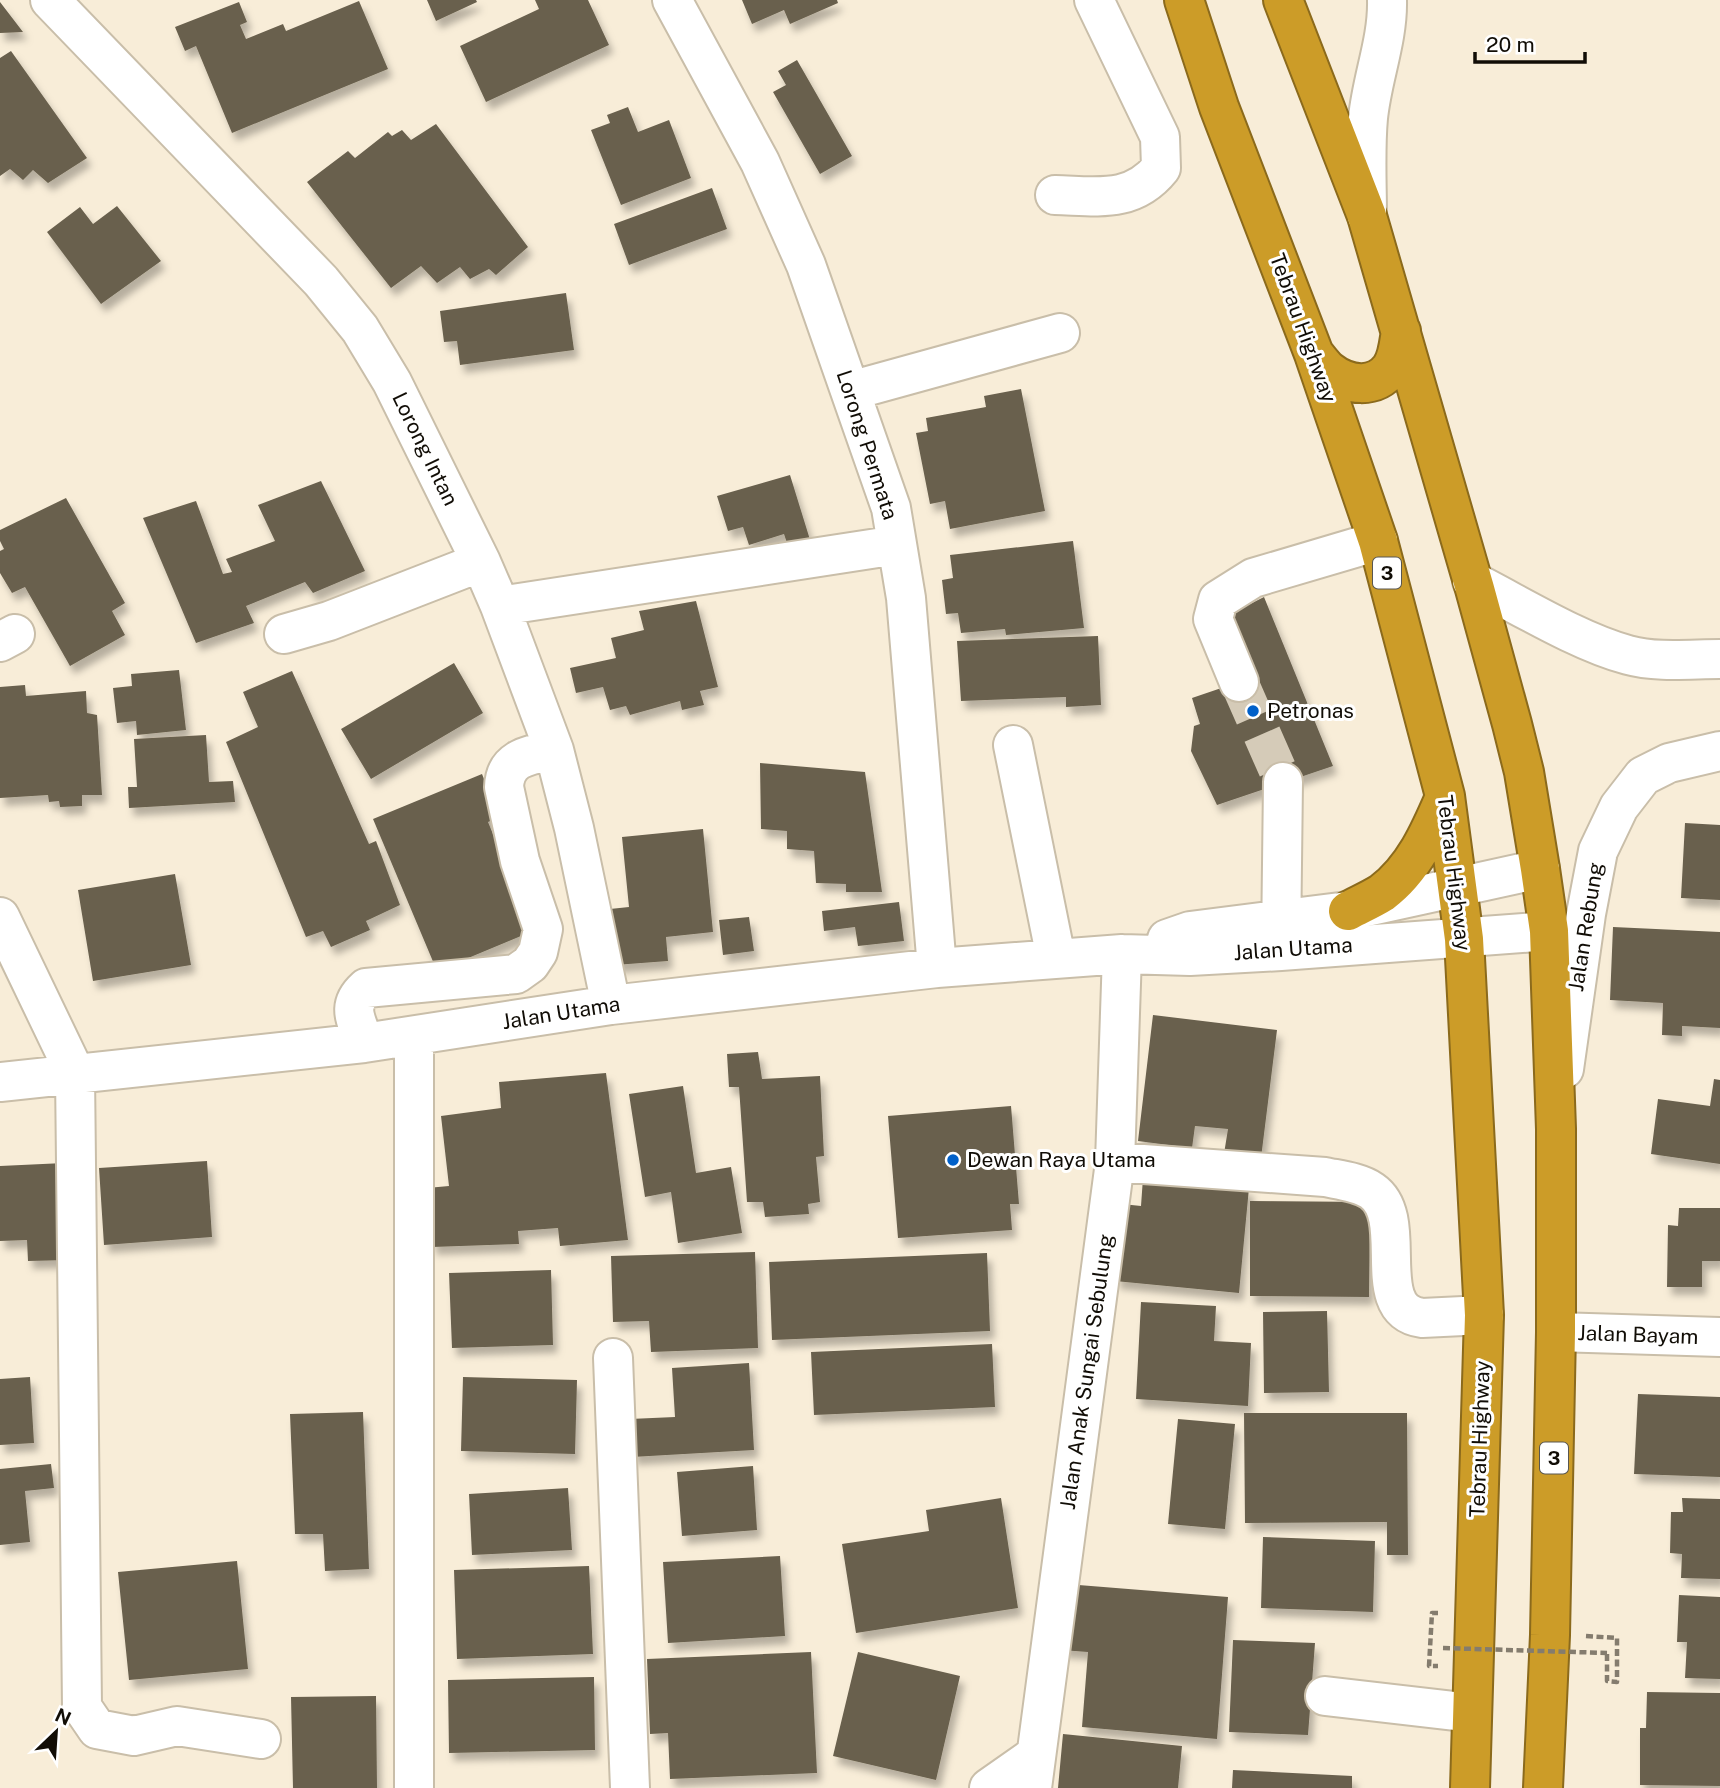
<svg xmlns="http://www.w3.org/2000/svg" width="1720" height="1788" font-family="'Public Sans',sans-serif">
  <defs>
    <filter id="shadow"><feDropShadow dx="4.5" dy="8" stdDeviation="3.5" flood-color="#0004"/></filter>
  </defs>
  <rect width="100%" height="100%" fill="#f8edd8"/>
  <path fill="#69604d" filter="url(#shadow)" d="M 427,0 L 476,0 L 477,2 L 436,21 Z
    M 535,0 L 588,0 L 609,45 L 486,102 L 460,46 L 539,9 Z
    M 742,0 L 837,0 L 838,3 L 790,24 L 784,10 L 752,24 Z
    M 359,1 L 388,69 L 232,133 L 196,46 L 185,51 L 175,27 L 239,2 L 247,22 L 240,25 L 246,39 L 283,24 L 286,31 Z
    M 0,2 L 23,32 L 0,33 Z
    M 11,51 L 87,158 L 48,183 L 33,170 L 23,180 L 10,169 L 0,176 L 0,58 Z
    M 797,60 L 852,156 L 820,174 L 773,92 L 786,85 L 778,71 Z
    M 628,107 L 638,132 L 669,120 L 691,178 L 621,205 L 591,130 L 610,123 L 607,115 Z
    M 436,124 L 528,247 L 496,275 L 489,269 L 470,279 L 460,267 L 437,283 L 421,266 L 391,288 L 307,182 L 348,151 L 355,158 L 388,132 L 392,136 L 402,130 L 411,140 Z
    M 712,188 L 727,229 L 629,265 L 614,224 Z
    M 117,206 L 161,261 L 101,304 L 47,232 L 80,207 L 93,224 Z
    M 566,293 L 574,350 L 460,365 L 457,341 L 444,342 L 440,311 Z
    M 1021,389 L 1045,511 L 950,529 L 945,501 L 930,504 L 916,433 L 928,431 L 926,418 L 986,407 L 984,396 Z
    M 790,475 L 811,543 L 789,549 L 784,534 L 749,545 L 743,527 L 728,531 L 717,496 Z
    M 321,481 L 365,571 L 313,593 L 305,582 L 246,606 L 254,623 L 196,643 L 143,518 L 196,501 L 223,574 L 232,572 L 226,559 L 275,541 L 258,505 Z
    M 66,498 L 125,603 L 112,611 L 125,635 L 70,666 L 25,587 L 12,593 L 0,573 L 0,551 L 4,549 L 0,541 L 0,530 Z
    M 1073,541 L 1084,628 L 1006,635 L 1005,629 L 961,633 L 958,613 L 946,614 L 942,580 L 953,578 L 950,555 Z
    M 1264,597 L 1333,766 L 1217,805 L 1191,751 L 1194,726 L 1200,724 L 1192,698 L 1239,682 L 1224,617 Z
    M 696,601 L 718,687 L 700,691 L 704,705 L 682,710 L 680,701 L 630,715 L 626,706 L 610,710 L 603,687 L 576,693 L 570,668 L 616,658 L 611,638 L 644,630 L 639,611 Z
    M 1098,636 L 1101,705 L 1066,707 L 1066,697 L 961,701 L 957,641 Z
    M 454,663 L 483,713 L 371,779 L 341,729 Z
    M 179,670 L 186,730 L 137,735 L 136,721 L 117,723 L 113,688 L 132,686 L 131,674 Z
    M 292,671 L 369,844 L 376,841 L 400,905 L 366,921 L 370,930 L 331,947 L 323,931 L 306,937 L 226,742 L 258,727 L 243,692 Z
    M 25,685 L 26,696 L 86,691 L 87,713 L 97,715 L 102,795 L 82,795 L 82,806 L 60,807 L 59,801 L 49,802 L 48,795 L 0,798 L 0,687 Z
    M 206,735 L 209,782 L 233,781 L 235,802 L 129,808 L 128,787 L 137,787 L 134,739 Z
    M 760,763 L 865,772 L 882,892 L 846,892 L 846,884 L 816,883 L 814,851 L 787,849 L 787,831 L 761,829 Z
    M 482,774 L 499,817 L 488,822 L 533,931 L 437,971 L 373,819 Z
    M 1685,823 L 1720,825 L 1720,900 L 1681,898 Z
    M 703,829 L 713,932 L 666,937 L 668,961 L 615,965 L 610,909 L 629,907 L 622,837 Z
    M 175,874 L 191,965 L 93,981 L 78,890 Z
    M 899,902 L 904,941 L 858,946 L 855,927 L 824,931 L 822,911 Z
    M 749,917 L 754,951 L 723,955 L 719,920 Z
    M 1613,927 L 1720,932 L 1720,1028 L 1682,1026 L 1682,1036 L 1662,1035 L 1663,1003 L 1610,1000 Z
    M 1153,1015 L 1277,1030 L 1260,1166 L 1223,1160 L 1228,1129 L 1195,1126 L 1192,1148 L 1138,1141 Z
    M 758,1052 L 762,1079 L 820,1076 L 824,1156 L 816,1157 L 820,1202 L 808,1204 L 809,1214 L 765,1217 L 763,1202 L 747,1202 L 739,1087 L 729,1087 L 727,1054 Z
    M 606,1073 L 628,1240 L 560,1246 L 558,1228 L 518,1231 L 519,1244 L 432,1247 L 427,1188 L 449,1186 L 441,1116 L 501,1108 L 499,1082 Z
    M 1714,1079 L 1720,1080 L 1720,1164 L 1651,1154 L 1658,1099 L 1710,1106 Z
    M 683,1086 L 696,1173 L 731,1167 L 742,1233 L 678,1243 L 671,1192 L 645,1197 L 629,1094 Z
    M 1011,1106 L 1019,1204 L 1010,1204 L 1012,1230 L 898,1238 L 888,1116 Z
    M 207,1161 L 212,1237 L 104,1245 L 99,1168 Z
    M 64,1163 L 69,1260 L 28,1261 L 27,1240 L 0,1241 L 0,1166 Z
    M 1143,1178 L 1249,1188 L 1239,1293 L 1115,1281 L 1122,1204 L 1141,1206 Z
    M 1250,1201 L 1370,1202 L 1369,1297 L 1250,1296 Z
    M 1679,1208 L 1720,1208 L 1720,1261 L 1702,1261 L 1702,1287 L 1667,1287 L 1668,1225 L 1678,1226 Z
    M 755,1252 L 758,1348 L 651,1352 L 649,1321 L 613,1322 L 611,1256 Z
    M 987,1253 L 990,1331 L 772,1340 L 769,1262 Z
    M 551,1270 L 553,1345 L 452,1348 L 449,1273 Z
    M 1141,1302 L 1216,1306 L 1214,1341 L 1251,1343 L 1248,1406 L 1136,1399 Z
    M 1327,1311 L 1329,1392 L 1264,1393 L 1263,1312 Z
    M 992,1344 L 995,1407 L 814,1415 L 811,1352 Z
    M 749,1363 L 754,1450 L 632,1457 L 630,1419 L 675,1417 L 672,1368 Z
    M 30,1377 L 34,1443 L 0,1445 L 0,1379 Z
    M 463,1377 L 577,1380 L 575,1454 L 461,1451 Z
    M 1638,1394 L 1720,1397 L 1720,1477 L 1634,1474 Z
    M 363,1412 L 369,1569 L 325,1571 L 323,1534 L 295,1534 L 290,1414 Z
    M 1244,1413 L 1407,1413 L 1408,1555 L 1387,1555 L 1387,1522 L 1245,1523 Z
    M 1178,1419 L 1235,1424 L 1225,1529 L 1168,1524 Z
    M 51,1464 L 54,1488 L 25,1491 L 30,1542 L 0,1545 L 0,1469 Z
    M 753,1466 L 757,1530 L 682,1536 L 677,1472 Z
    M 568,1488 L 572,1550 L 472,1555 L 469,1494 Z
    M 1001,1498 L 1018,1608 L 856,1633 L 842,1544 L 929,1531 L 926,1510 Z
    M 1682,1498 L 1720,1499 L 1720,1579 L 1681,1578 L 1682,1554 L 1670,1553 L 1671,1512 L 1683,1512 Z
    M 1263,1537 L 1375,1541 L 1373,1612 L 1261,1608 Z
    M 780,1556 L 785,1636 L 668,1643 L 663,1562 Z
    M 237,1561 L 248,1669 L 129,1680 L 118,1572 Z
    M 589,1566 L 593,1654 L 457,1659 L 454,1570 Z
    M 1066,1584 L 1228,1597 L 1217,1739 L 1082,1727 L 1088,1652 L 1061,1650 Z
    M 1679,1595 L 1720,1597 L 1720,1679 L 1685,1678 L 1687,1642 L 1677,1642 Z
    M 1233,1640 L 1315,1643 L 1308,1735 L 1229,1732 Z
    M 811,1652 L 817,1773 L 670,1779 L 668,1733 L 650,1734 L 647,1659 Z
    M 858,1652 L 960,1676 L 936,1780 L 833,1756 Z
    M 594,1677 L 595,1750 L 449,1753 L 448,1680 Z
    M 1647,1692 L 1720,1693 L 1720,1786 L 1640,1785 L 1640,1728 L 1646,1728 Z
    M 376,1696 L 377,1788 L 293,1788 L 291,1697 Z
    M 1063,1734 L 1182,1746 L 1178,1788 L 1058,1788 Z
    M 1233,1770 L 1352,1776 L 1352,1788 L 1232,1788 Z"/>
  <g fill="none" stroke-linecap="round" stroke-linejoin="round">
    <path stroke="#d5cbb8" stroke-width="38" stroke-dasharray="38 19" stroke-linecap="butt" d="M 1239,682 L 1283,782"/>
    <g stroke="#c9bea9" stroke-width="42">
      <path id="minor" d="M 50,0 L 321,281 L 360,329 L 392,382 L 481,562 L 500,606 L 554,750 L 574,828 L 611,1005
        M 672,0 L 760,162 L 806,265 L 891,508 L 906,598 L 937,968
        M 1055,195 C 1097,196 1132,204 1161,168 L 1160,137 L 1094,0
        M 1367,216 C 1367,184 1365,150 1368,118 C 1372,78 1388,40 1387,0
        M 850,391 L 1060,333
        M 1472,581 C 1519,605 1579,642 1628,655 C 1657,663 1691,659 1720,659
        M 500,606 L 897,545
        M 284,634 L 329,621 L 481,562
        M 0,642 L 15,634
        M 1239,682 L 1213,619 L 1218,600 L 1253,578 L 1378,541
        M 1013,745 L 1056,958
        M 0,917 L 75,1073 L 82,1707 L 97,1729 L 134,1736 L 177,1726 L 261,1739
        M 1167,939 L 1190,931 L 1348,911 L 1540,869
        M 1281,945 L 1283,782
        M 364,1043 C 357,1020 345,1007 366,988 L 516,974 L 530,964 L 538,952 L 543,929 L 520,861 L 504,787 C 505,757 530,755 554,750
        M 1564,1069 L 1586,914 L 1598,851 L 1619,807 L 1643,776 L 1669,763 L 1720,751
        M 0,1082 L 364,1043 L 611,1005 L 937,968 L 1122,954 L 1190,956 L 1281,951 L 1549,931
        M 1115,1162 L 1325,1177 C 1339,1180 1359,1182 1372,1191 C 1412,1219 1366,1310 1422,1318 L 1484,1315
        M 1556,1332 L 1720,1337
        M 613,1358 L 630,1788
        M 1325,1696 L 1472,1713
        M 414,1788 L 414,1036
        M 989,1788 L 1036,1755
        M 1032,1788 L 1115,1162 L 1122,954"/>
    </g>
    <g stroke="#8b6a1c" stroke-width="42">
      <path id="highway" d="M 1184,0 L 1219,107 L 1314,354 L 1378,541 L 1445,796 L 1464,939 L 1484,1315 L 1470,1788
        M 1283,0 L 1367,216 L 1475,589 L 1512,724 L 1524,772 L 1540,869 L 1549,931 L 1556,1129 L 1556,1332 L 1550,1635 L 1543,1788
        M 1314,354 C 1319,360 1324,367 1329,371 C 1348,386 1375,389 1390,369 C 1398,359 1399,343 1401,331
        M 1348,911 C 1359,905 1371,900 1382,893 C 1414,869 1430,832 1445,797"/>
    </g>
    <path stroke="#847c6e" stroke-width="4.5" stroke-dasharray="7 3.5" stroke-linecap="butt" d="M 1438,1613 L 1432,1613 L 1429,1666 L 1438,1666
      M 1586,1636 L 1617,1638 L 1617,1682 L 1607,1681 L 1607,1653"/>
    <use href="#minor" stroke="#fff" stroke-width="38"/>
    <use href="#highway" stroke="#cc9c28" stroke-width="38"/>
    <path stroke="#847c6e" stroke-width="4.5" stroke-dasharray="7 3.5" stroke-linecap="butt" d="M 1443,1648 L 1607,1653"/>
  </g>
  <g fill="#0060c9" stroke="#fff" stroke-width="2.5">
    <circle cx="1253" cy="711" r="7"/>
    <circle cx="953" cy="1160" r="7"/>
  </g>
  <g text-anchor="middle" stroke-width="6" stroke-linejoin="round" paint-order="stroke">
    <g fill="#fff" stroke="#585651" stroke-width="2">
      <rect x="1373" y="557.5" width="28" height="31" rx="5"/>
      <rect x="1540" y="1442.5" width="28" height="31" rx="5"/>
    </g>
    <g font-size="19" font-weight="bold" fill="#110d06">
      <text x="1387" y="580">3</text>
      <text x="1554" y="1465">3</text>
    </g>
    <g font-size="21" fill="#110d06" stroke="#fff">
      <text transform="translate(1303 328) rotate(70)" y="7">Tebrau Highway</text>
      <text transform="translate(867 445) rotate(72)" y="7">Lorong Permata</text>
      <text transform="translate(425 449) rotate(64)" y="7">Lorong Intan</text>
      <text transform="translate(1454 873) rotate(83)" y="7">Tebrau Highway</text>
      <text transform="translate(1586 927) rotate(-81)" y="7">Jalan Rebung</text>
      <text transform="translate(1293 949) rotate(-4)" y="7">Jalan Utama</text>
      <text transform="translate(561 1013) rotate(-9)" y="7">Jalan Utama</text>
      <text transform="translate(1638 1335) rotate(2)" y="7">Jalan Bayam</text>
      <text transform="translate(1087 1372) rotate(-82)" y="7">Jalan Anak Sungai Sebulung</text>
      <text transform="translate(1480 1439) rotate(-88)" y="7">Tebrau Highway</text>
    </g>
    <g font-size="21" fill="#110d06" stroke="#fff" text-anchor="start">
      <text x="1267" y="718">Petronas</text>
      <text x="967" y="1167">Dewan Raya Utama</text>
    </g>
  </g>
  <g transform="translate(56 1732) rotate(25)" stroke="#ffffff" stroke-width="5" paint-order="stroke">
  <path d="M0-5L12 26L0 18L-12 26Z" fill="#110d06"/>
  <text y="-10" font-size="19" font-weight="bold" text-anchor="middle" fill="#110d06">N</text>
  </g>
  <path d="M1475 52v10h110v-10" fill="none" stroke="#110d06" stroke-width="3.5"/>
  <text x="1486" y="52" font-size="21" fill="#110d06" stroke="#ffffff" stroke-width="5" paint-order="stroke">20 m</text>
</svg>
